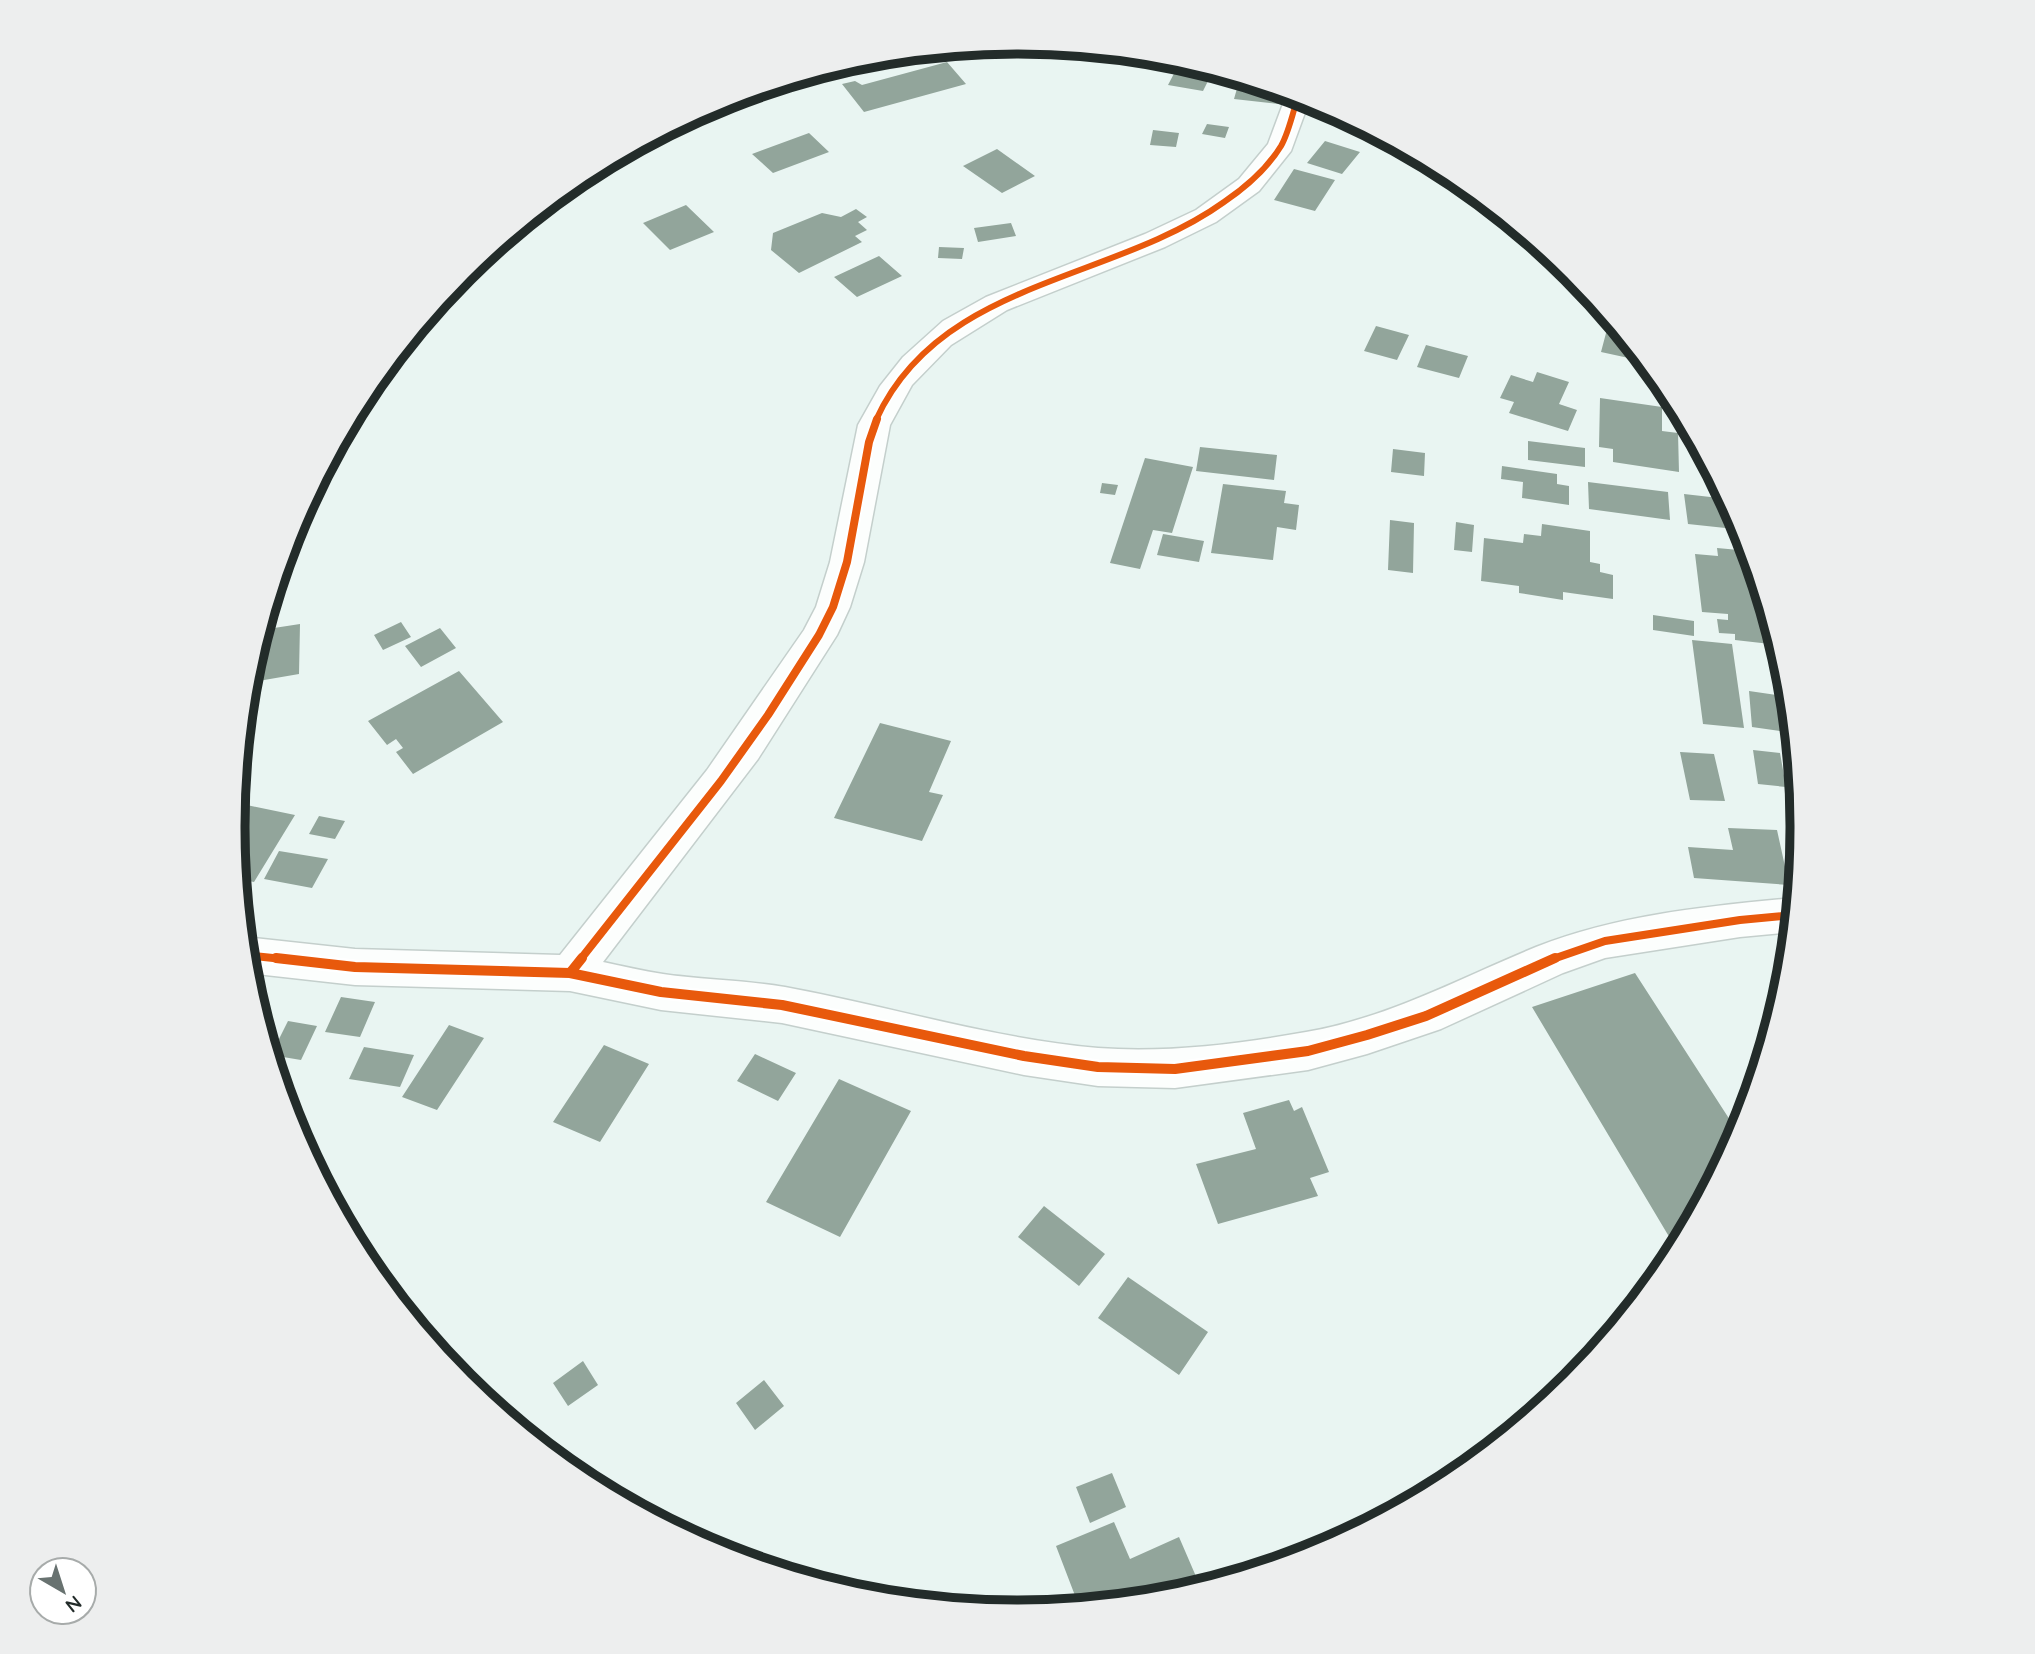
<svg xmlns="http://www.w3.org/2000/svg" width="2035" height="1654" font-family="Quicksand,sans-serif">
  <rect width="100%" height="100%" fill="#e9f5f2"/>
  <path fill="#92a59b" d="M 947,62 L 966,84 L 864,112 L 842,84 L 855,81 L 862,85 Z
    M 1179,64 L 1213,71 L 1203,91 L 1168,85 Z
    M 1240,78 L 1281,91 L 1278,104 L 1234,99 Z
    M 1207,124 L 1229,127 L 1225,138 L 1202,134 Z
    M 1153,130 L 1179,133 L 1176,147 L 1150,145 Z
    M 809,133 L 829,152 L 773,173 L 752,154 Z
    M 1325,141 L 1360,152 L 1342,174 L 1307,163 Z
    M 997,149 L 1035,176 L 1002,193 L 963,166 Z
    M 1294,169 L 1335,180 L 1315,211 L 1274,200 Z
    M 686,205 L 714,232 L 670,250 L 643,223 Z
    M 856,209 L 867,217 L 858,222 L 867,230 L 855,236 L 862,242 L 799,273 L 771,250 L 773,233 L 822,213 L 841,217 Z
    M 1011,223 L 1016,236 L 978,242 L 974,228 Z
    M 939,247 L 964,248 L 962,259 L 938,258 Z
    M 879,256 L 902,276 L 857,297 L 834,277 Z
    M 1610,318 L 1647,362 L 1601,352 Z
    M 1376,326 L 1409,335 L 1397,360 L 1364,351 Z
    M 1426,345 L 1468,356 L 1459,378 L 1417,367 Z
    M 1537,372 L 1569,382 L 1559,404 L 1577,410 L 1568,431 L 1509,413 L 1514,402 L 1500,398 L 1511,375 L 1533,382 Z
    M 1600,398 L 1662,407 L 1662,431 L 1678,433 L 1679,472 L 1613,462 L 1613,449 L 1599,447 Z
    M 1528,441 L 1585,448 L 1585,467 L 1528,460 Z
    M 1200,447 L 1277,455 L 1274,480 L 1196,471 Z
    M 1393,449 L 1425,453 L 1424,476 L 1391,472 Z
    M 1145,458 L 1193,467 L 1172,533 L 1153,530 L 1140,569 L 1110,563 Z
    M 1502,466 L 1557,474 L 1557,484 L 1569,486 L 1569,505 L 1522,498 L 1523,482 L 1501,479 Z
    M 1588,482 L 1668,492 L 1670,520 L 1589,509 Z
    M 1102,483 L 1118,485 L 1115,495 L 1100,493 Z
    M 1223,484 L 1286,491 L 1284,503 L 1299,505 L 1296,530 L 1277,527 L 1273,560 L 1211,553 Z
    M 1684,494 L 1728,499 L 1744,530 L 1688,524 Z
    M 1390,520 L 1414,523 L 1413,573 L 1388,570 Z
    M 1456,522 L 1474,525 L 1472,552 L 1454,550 Z
    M 1542,524 L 1590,531 L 1590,562 L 1600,564 L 1600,572 L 1613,575 L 1613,599 L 1563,592 L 1563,600 L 1519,593 L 1519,586 L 1481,581 L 1484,538 L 1523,543 L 1524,534 L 1541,536 Z
    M 1163,534 L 1204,541 L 1199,562 L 1157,555 Z
    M 1717,548 L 1750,551 L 1779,645 L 1735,640 L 1735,634 L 1719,633 L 1717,619 L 1728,620 L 1728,614 L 1702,612 L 1695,554 L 1718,556 Z
    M 1653,615 L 1694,621 L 1694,636 L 1653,630 Z
    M 401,622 L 411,637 L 383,650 L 374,635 Z
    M 300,624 L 299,674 L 247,683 L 261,630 Z
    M 440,628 L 456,648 L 421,667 L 405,646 Z
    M 1692,640 L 1732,644 L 1744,728 L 1703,724 Z
    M 459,671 L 503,722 L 413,774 L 396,752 L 403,748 L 396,739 L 387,745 L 368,721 Z
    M 1749,691 L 1790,697 L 1793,733 L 1752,727 Z
    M 880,723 L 951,741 L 929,792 L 943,795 L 922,841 L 834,818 Z
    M 1753,750 L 1780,753 L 1786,787 L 1758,784 Z
    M 1680,752 L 1714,754 L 1725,801 L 1690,800 Z
    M 242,804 L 295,815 L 254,882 L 238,879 L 233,827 L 234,816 Z
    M 319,816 L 345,821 L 335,839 L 309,834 Z
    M 1792,820 L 1802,822 L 1801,845 L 1791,842 Z
    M 1728,828 L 1777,830 L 1789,885 L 1694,878 L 1688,847 L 1733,850 Z
    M 279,851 L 328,859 L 312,888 L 264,879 Z
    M 1635,973 L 1739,1134 L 1677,1250 L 1532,1007 Z
    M 341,997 L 375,1002 L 360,1037 L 325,1032 Z
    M 288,1021 L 317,1026 L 301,1060 L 271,1055 Z
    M 449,1025 L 484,1038 L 437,1110 L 402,1097 Z
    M 604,1045 L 649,1064 L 600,1142 L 553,1122 Z
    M 364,1047 L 414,1055 L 400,1087 L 349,1079 Z
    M 755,1054 L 796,1073 L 778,1101 L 737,1081 Z
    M 839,1079 L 911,1111 L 840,1237 L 766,1202 Z
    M 1289,1100 L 1294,1111 L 1302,1107 L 1329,1172 L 1310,1178 L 1318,1196 L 1218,1224 L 1196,1164 L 1256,1149 L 1243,1113 Z
    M 1044,1206 L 1105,1254 L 1079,1286 L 1018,1237 Z
    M 1128,1277 L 1208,1332 L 1179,1375 L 1098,1318 Z
    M 583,1361 L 598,1385 L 568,1406 L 553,1383 Z
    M 764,1380 L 784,1406 L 755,1430 L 736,1403 Z
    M 1112,1473 L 1126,1507 L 1090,1523 L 1076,1487 Z
    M 1114,1522 L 1130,1559 L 1179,1537 L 1201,1588 L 1170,1597 L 1079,1606 L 1056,1546 Z"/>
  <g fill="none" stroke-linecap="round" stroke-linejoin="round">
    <g stroke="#c4cfcc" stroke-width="3">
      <path id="minor" d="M 1287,93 L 1310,99 L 1291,151 L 1259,191 L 1216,222 L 1165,247 L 1007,310 L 951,345 L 912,385 L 890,425 L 864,562 L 850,607 L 837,635 L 758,759 L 603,962 C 623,966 643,971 663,974 C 703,980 745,980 785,987 C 889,1006 993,1039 1098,1048 C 1167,1053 1238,1044 1306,1032 C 1388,1018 1460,978 1536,947 C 1617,915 1707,906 1794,898 L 1792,932 L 1740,937 L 1605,958 L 1563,973 L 1441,1029 L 1367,1054 L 1308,1070 L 1175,1088 L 1098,1086 L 1024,1075 L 782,1023 L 661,1010 L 570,991 L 355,985 L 247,973 L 245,937 L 355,949 L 560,955 L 707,770 L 804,630 L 816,607 L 830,562 L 858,425 L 880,386 L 903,357 L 943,321 L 986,297 L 1145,234 L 1196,210 L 1239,179 L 1268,144 Z"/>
    </g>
    <use href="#minor" fill="#fcfefd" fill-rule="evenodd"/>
    <g stroke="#fff" stroke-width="10">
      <path id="cycleway-far2" d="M 876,420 C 939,280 1113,282 1224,202 C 1246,187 1267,169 1281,146 C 1289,132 1293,112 1298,96"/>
    </g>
    <g stroke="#fff" stroke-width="12">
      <path id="cycleway-far1" d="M 245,955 L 292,960
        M 580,960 L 721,781 L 768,715 L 819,635 L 833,607 L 847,562 L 869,442 L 877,419
        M 1550,960 L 1605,941 L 1740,920 L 1794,915"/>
    </g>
    <g stroke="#fff" stroke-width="15">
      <path id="cycleway" d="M 276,958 L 355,967 L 570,973 L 661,992 L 782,1005 L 1024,1056 L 1098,1067 L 1175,1069 L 1308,1051 L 1367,1035 L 1426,1016 L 1555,958
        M 570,973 L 582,958"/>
    </g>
    <use href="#cycleway-far2" stroke="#e8590c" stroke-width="6"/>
    <use href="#cycleway-far1" stroke="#e8590c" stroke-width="8"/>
    <use href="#cycleway" stroke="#e8590c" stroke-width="10"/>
  </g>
  <path d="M0 0H2035V1654H0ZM1017 54H1018A772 772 0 0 1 1790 826V828A772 772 0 0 1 1018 1600H1017A772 772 0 0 1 245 828V826A772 772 0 0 1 1017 54Z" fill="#edeeee" fill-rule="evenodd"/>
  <path fill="none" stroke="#232c2a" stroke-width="9" d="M1017 54H1018A772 772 0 0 1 1790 826V828A772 772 0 0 1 1018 1600H1017A772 772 0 0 1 245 828V826A772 772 0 0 1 1017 54Z"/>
  <g transform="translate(63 1591) rotate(141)"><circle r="33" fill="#ffffff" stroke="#a7abaa" stroke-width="2"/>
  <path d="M0-5L12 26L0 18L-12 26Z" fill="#687270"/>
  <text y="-10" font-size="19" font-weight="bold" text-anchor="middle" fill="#232c2a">N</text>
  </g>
</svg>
